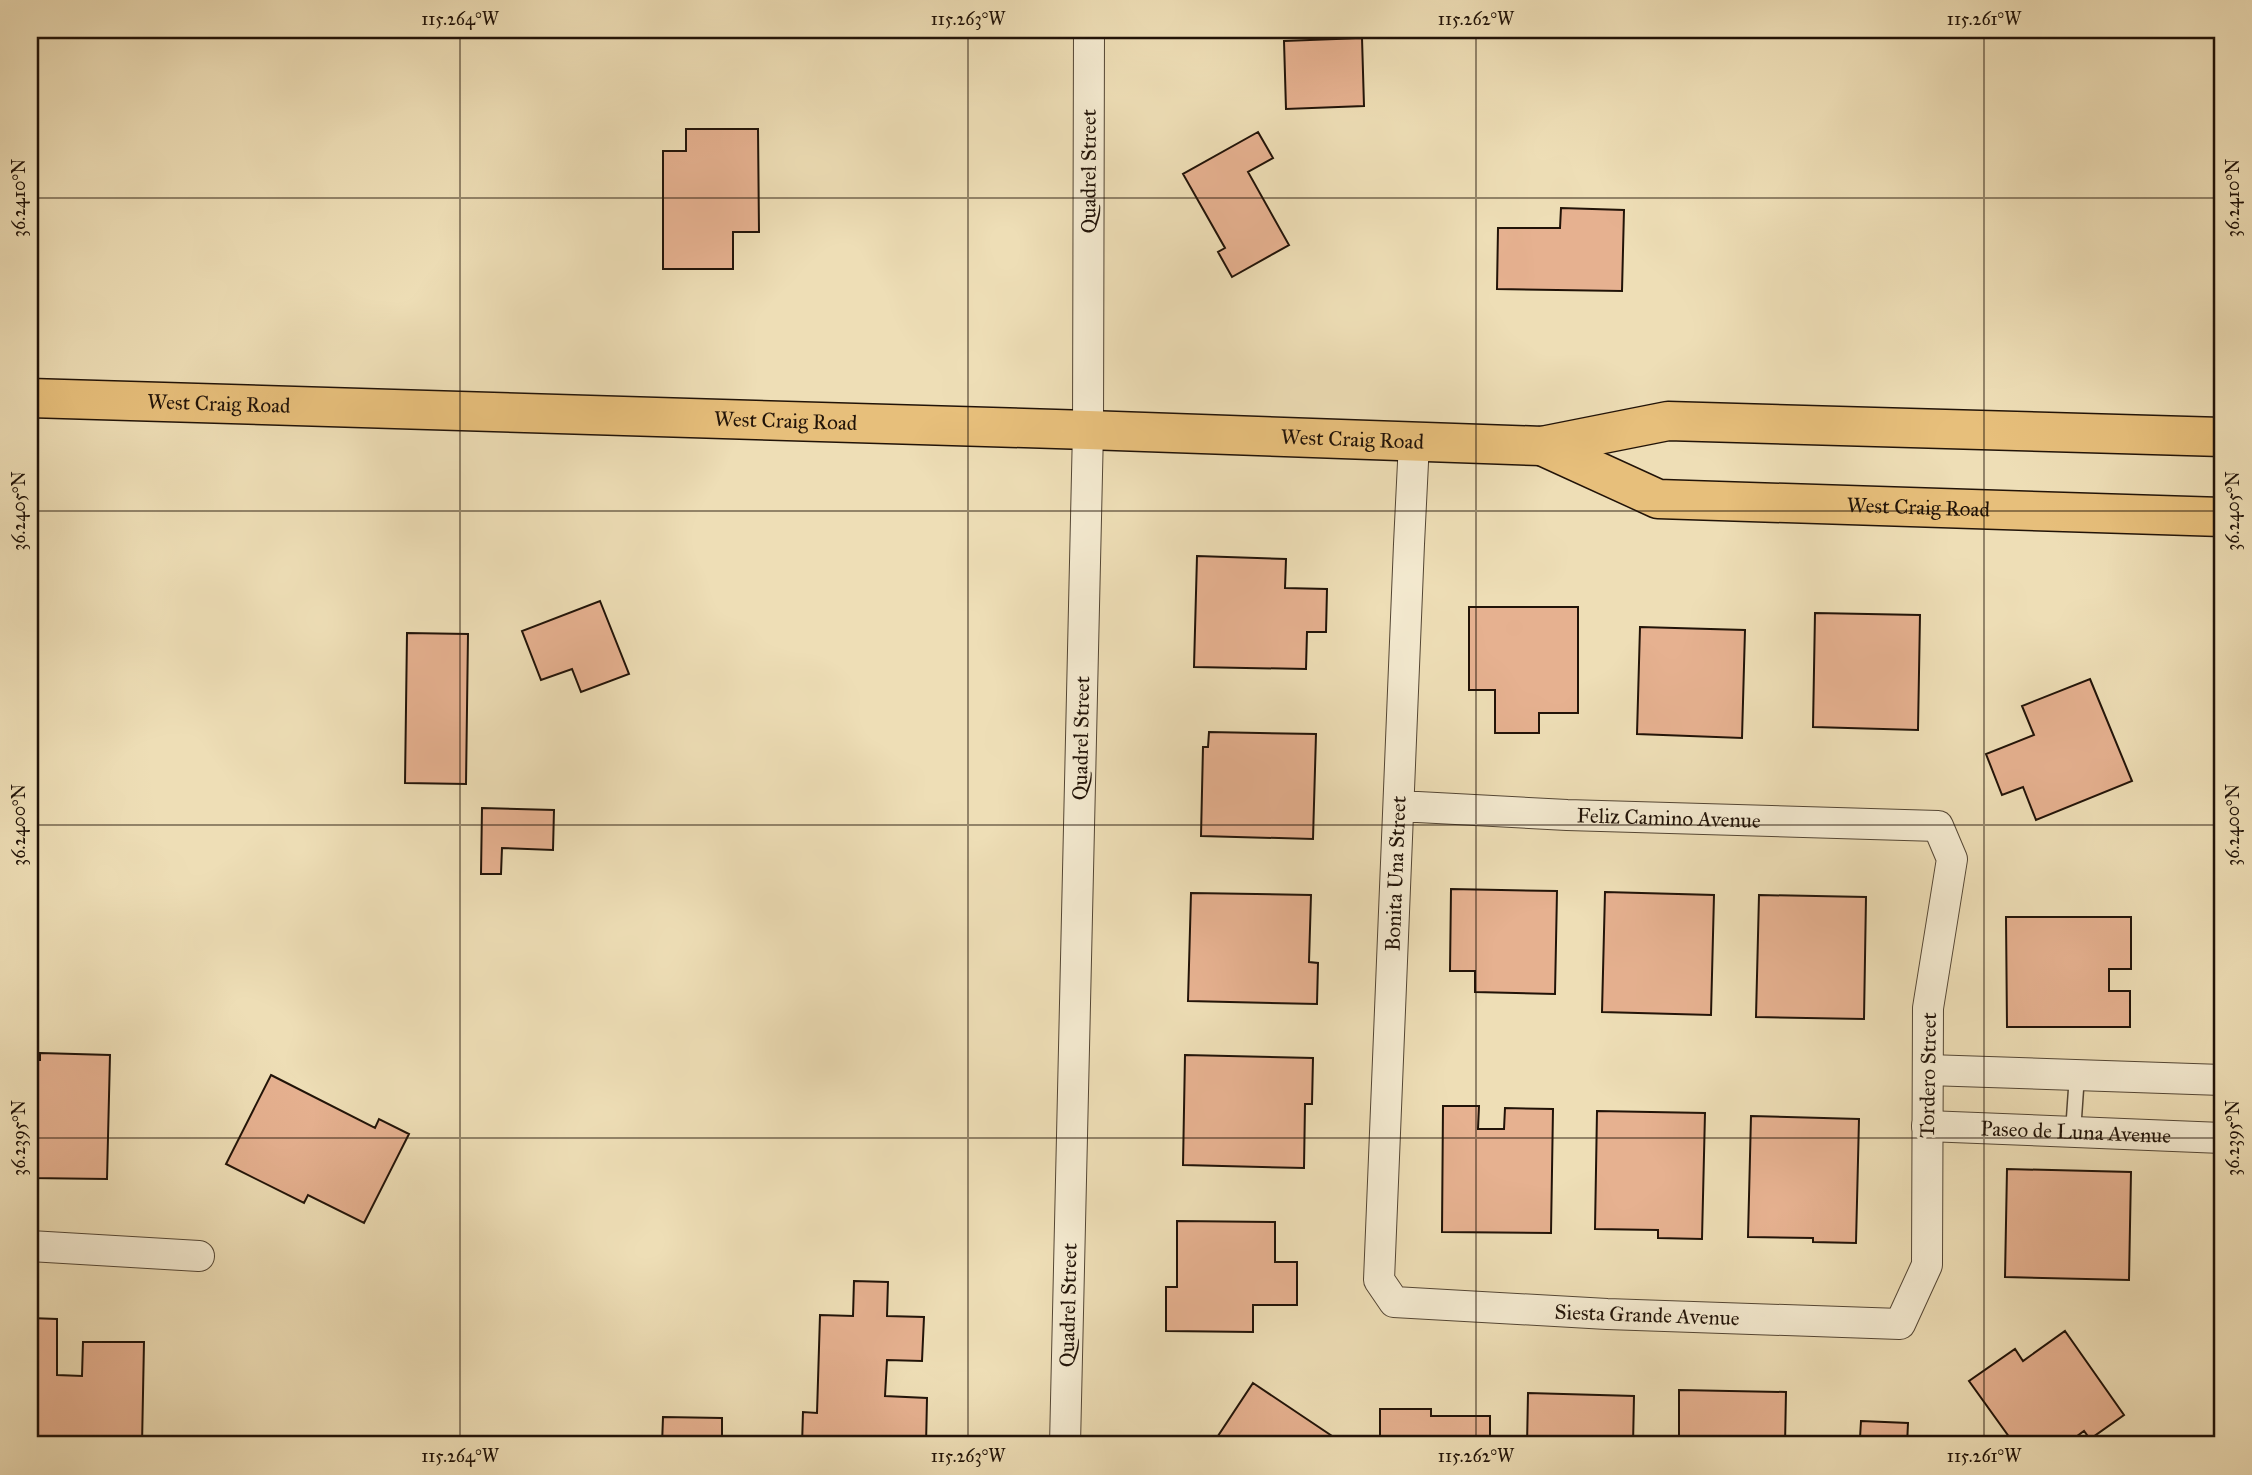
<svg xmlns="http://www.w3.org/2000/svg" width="2252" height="1475" font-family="'IM FELL Great Primer',serif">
  <rect width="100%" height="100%" fill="#eedeb6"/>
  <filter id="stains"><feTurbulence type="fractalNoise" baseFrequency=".00286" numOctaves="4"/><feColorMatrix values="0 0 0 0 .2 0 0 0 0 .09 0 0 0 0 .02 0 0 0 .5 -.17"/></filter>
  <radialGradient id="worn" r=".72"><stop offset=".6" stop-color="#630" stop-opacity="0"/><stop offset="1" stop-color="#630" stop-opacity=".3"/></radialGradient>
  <path fill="#e6b190" stroke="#211308" stroke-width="2" d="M 1195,30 L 1265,30 L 1265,35 L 1195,34 Z
    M 1362,38 L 1364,106 L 1286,109 L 1284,41 Z
    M 686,129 L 758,129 L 759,232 L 733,232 L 733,269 L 663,269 L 663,151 L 686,151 Z
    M 1258,132 L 1273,158 L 1248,172 L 1289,245 L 1232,277 L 1218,252 L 1225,248 L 1183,174 Z
    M 1561,208 L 1624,210 L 1622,291 L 1497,289 L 1498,228 L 1560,228 Z
    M 1197,556 L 1286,559 L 1285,588 L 1327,589 L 1326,632 L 1307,632 L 1306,669 L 1194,667 Z
    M 600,601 L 629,674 L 581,692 L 572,669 L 541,680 L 522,631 Z
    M 1469,607 L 1578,607 L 1578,713 L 1539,713 L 1539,733 L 1495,733 L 1495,690 L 1469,690 Z
    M 1815,613 L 1920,615 L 1918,730 L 1813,727 Z
    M 1640,627 L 1745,630 L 1742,738 L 1637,734 Z
    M 407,633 L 468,634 L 466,784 L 405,783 Z
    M 2090,679 L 2132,781 L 2036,820 L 2023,787 L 2002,795 L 1986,754 L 2034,735 L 2022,706 Z
    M 1209,732 L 1316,734 L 1313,839 L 1201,836 L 1203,747 L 1208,747 Z
    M 482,808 L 554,810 L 553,850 L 502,848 L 501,874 L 481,874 Z
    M 1451,889 L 1557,891 L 1555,994 L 1475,992 L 1475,971 L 1450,971 Z
    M 1605,892 L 1714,895 L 1711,1015 L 1602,1012 Z
    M 1191,893 L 1311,895 L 1309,962 L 1318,963 L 1317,1004 L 1188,1001 Z
    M 1759,895 L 1866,897 L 1864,1019 L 1756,1017 Z
    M 2006,917 L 2131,917 L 2131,969 L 2109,969 L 2109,991 L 2130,991 L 2130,1027 L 2007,1027 Z
    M 40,1053 L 110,1055 L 107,1179 L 30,1178 L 30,1060 L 40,1060 Z
    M 1185,1055 L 1313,1058 L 1312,1104 L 1305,1104 L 1304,1168 L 1183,1165 Z
    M 271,1075 L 375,1128 L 379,1119 L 409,1134 L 364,1223 L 308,1195 L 304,1203 L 226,1164 Z
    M 1443,1106 L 1479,1106 L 1478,1129 L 1504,1129 L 1505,1108 L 1553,1109 L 1551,1233 L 1442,1232 Z
    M 1597,1111 L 1705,1113 L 1702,1239 L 1658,1238 L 1658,1230 L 1595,1229 Z
    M 1751,1116 L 1859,1119 L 1856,1243 L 1813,1242 L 1813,1238 L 1748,1237 Z
    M 2007,1169 L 2131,1172 L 2129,1280 L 2005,1277 Z
    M 1177,1221 L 1275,1222 L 1275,1262 L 1297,1262 L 1297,1305 L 1253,1305 L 1253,1332 L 1166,1331 L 1166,1287 L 1177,1287 Z
    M 854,1281 L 888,1282 L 887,1316 L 924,1317 L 922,1361 L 887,1360 L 885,1396 L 927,1398 L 926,1445 L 802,1445 L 803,1412 L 817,1413 L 820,1315 L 853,1316 Z
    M 30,1318 L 57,1319 L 57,1375 L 82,1376 L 83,1342 L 144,1342 L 142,1445 L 30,1445 Z
    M 2065,1331 L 2124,1415 L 2090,1439 L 2084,1431 L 2065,1445 L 2015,1445 L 1969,1381 L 2015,1349 L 2023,1361 Z
    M 1253,1383 L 1341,1442 L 1339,1445 L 1212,1445 Z
    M 1679,1390 L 1786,1392 L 1785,1445 L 1679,1445 Z
    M 1528,1393 L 1634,1396 L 1633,1445 L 1527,1445 Z
    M 1380,1409 L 1431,1409 L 1431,1416 L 1490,1416 L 1490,1445 L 1380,1445 Z
    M 663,1417 L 722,1418 L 722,1445 L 662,1445 Z
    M 1861,1421 L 1908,1423 L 1907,1445 L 1825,1445 L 1825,1438 L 1860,1438 Z"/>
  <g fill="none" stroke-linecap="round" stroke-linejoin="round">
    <g stroke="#544634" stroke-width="17">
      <path id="service" d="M 2073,1132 L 2077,1075"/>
    </g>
    <g stroke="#544634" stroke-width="32">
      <g id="minor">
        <path id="s1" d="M 1399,806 L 1567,815 L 1938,826 L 1952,859 L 1928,1008 L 1927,1265 L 1900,1324 L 1607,1314 L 1394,1302 L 1379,1280 L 1409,544 L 1414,442"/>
        <path d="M 1928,1070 L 2222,1080"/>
        <path id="s2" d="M 1927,1126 L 2222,1138"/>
        <path d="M 30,1246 L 199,1256"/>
        <path id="s3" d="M 1065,1445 L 1088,430 L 1089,30"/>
      </g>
    </g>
    <g stroke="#211308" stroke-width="41">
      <g id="primary">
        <path id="s4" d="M 30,398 L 1088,430 L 1542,446 L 1668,421 L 2222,437"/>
        <path id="s5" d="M 1542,446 L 1658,499 L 2222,517"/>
      </g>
    </g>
    <use href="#service" stroke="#f4ead0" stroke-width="14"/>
    <use href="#minor" stroke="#f4ead0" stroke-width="30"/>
    <use href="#primary" stroke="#e7bf7b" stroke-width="38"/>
  </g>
  <path fill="none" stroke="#211308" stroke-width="2" stroke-opacity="0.45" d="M 460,30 L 460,1445M 968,30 L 968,1445M 1476,30 L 1476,1445M 1984,30 L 1984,1445M 30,198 L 2222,198M 30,511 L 2222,511M 30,825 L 2222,825M 30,1138 L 2222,1138"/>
  <g text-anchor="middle" stroke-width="6" stroke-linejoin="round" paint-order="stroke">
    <g font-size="21" fill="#211308" stroke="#f4ead0">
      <text dy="7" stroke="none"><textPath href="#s3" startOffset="1274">Quadrel Street</textPath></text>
      <text dy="7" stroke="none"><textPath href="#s4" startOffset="189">West Craig Road</textPath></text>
      <text dy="7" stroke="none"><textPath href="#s4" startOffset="756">West Craig Road</textPath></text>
      <text dy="7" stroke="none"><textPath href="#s4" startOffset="1323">West Craig Road</textPath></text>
      <text dy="7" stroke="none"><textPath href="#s5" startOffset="388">West Craig Road</textPath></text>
      <text dy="7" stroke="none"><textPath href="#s3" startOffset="707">Quadrel Street</textPath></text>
      <text dy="7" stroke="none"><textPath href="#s1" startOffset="270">Feliz Camino Avenue</textPath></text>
      <text dy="7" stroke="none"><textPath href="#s1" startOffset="1988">Bonita Una Street</textPath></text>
      <text transform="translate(1928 1075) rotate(-89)" y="7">Tordero Street</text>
      <text dy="7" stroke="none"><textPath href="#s2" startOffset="149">Paseo de Luna Avenue</textPath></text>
      <text dy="7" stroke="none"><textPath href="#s3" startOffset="140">Quadrel Street</textPath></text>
      <text transform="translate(1647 1315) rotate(2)" y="7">Siesta Grande Avenue</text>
    </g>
  </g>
  <rect width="2252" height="1475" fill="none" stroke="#eedeb6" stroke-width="77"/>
  <rect x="38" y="38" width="2176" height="1398" fill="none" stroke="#211308" stroke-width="2.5"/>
  <g font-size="18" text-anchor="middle" fill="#211308">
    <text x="460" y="25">115.264°W</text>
    <text x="968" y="25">115.263°W</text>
    <text x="1476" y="25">115.262°W</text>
    <text x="1984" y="25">115.261°W</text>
    <text transform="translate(19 198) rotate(-90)" y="6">36.2410°N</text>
    <text transform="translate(2233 198) rotate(-90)" y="6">36.2410°N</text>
    <text transform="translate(19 511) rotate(-90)" y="6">36.2405°N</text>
    <text transform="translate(2233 511) rotate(-90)" y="6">36.2405°N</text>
    <text transform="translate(19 825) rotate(-90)" y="6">36.2400°N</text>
    <text transform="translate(2233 825) rotate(-90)" y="6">36.2400°N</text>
    <text transform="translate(19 1138) rotate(-90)" y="6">36.2395°N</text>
    <text transform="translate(2233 1138) rotate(-90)" y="6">36.2395°N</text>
    <text x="460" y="1462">115.264°W</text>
    <text x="968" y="1462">115.263°W</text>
    <text x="1476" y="1462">115.262°W</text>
    <text x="1984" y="1462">115.261°W</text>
  </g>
  <rect width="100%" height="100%" filter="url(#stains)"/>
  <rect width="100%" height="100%" fill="url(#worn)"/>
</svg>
